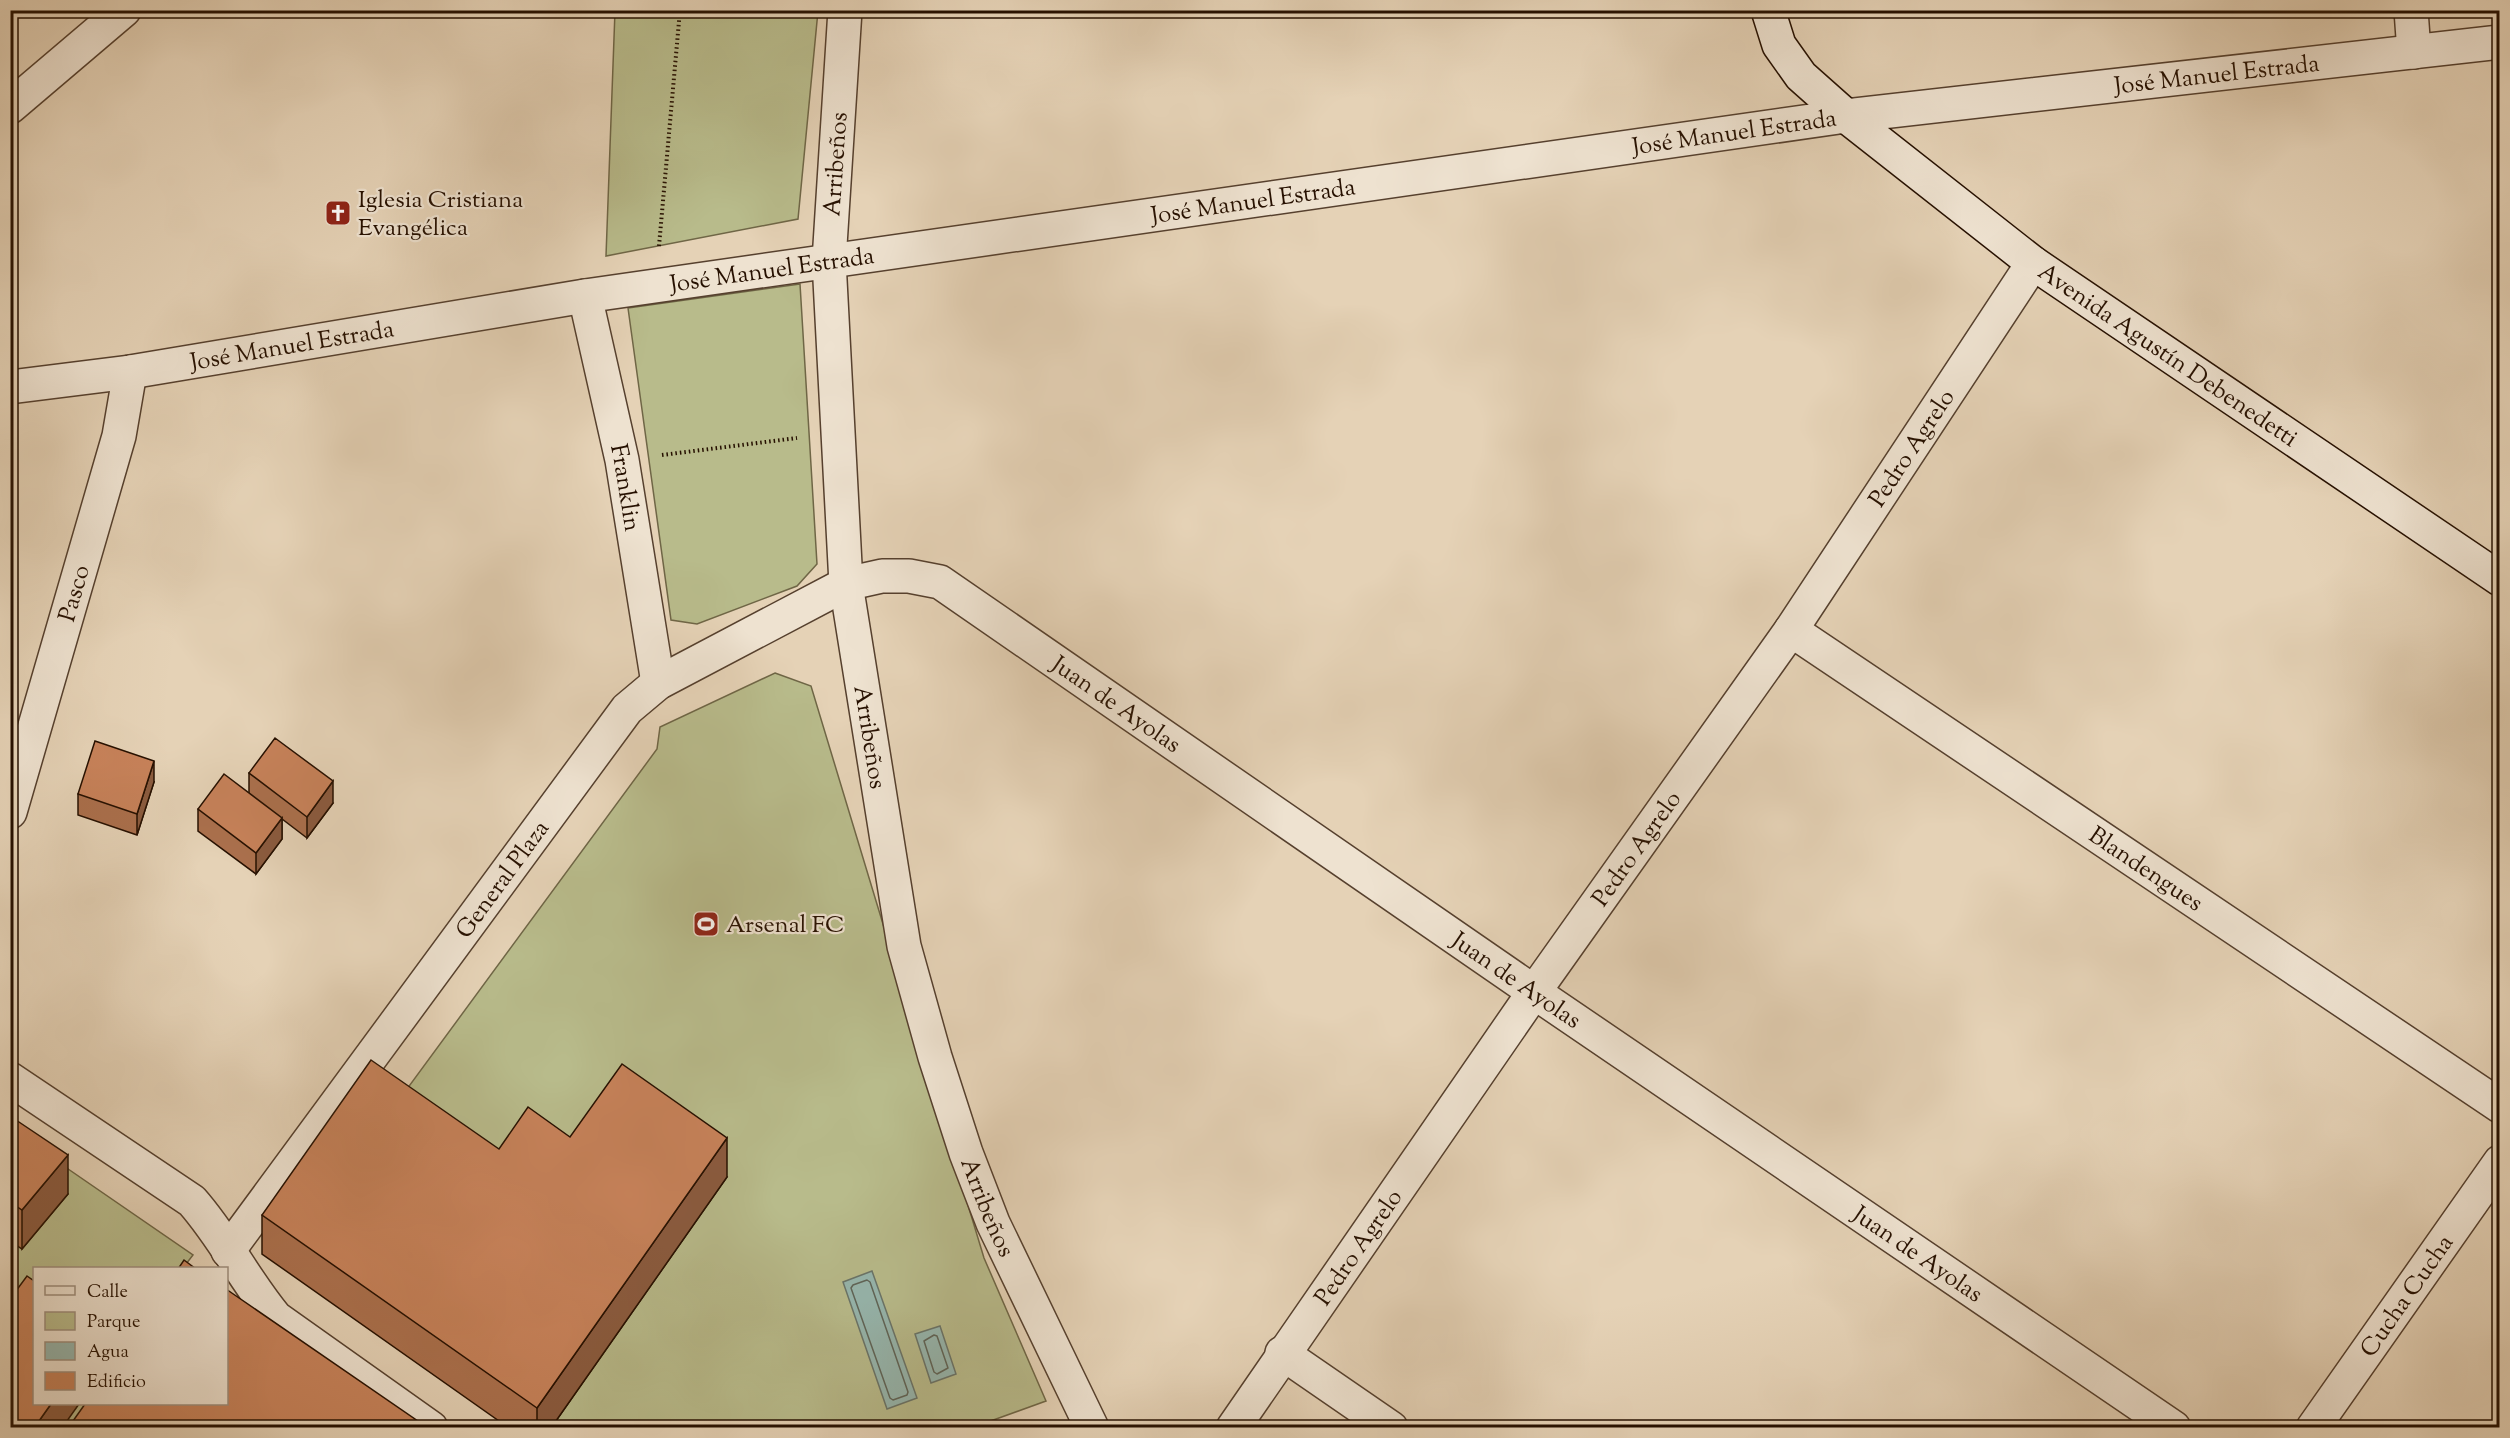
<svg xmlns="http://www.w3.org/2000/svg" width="2510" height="1438" font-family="'Sorts Mill Goudy',serif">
  <rect width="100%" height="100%" fill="#e5d2b6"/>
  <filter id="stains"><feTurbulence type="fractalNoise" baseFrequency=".00333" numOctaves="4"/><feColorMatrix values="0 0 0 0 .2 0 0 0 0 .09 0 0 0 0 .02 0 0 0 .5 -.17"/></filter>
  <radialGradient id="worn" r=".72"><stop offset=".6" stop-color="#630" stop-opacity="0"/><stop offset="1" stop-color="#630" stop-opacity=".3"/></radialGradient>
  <path fill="#b8bb8b" stroke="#6f6646" stroke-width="1.5" d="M 615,11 L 818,11 L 798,219 L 606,256 Z
    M 800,284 L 817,564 L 797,586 L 697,624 L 671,620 L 628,308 Z
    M 775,673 L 811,686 L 984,1258 L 1046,1401 L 974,1427 L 509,1427 L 390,1112 L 657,749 L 660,727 Z
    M 10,1129 L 193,1255 L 183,1268 L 34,1268 L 34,1404 L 90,1404 L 74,1427 L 11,1427 Z"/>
  <path fill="#96b7af" stroke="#697469" stroke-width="1.5" d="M 872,1271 L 917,1398 L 887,1409 L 843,1282 Z
    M 940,1326 L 956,1374 L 931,1383 L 915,1334 Z"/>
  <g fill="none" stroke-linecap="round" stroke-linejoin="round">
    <path stroke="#5e6458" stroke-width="1.5" d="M 867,1280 L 870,1282 L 908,1392 L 907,1395 L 893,1400 L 890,1398 L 851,1288 L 853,1285 Z
      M 934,1335 L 937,1336 L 948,1368 L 937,1374 L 934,1372 L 924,1341 Z"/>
    <g stroke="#56402e" stroke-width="36">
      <g id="minor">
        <path id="s1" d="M 845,10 L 829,261 L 846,584 L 904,946 L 935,1057 L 966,1153 L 993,1223 L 1092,1428"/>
        <path d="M 2411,10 L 2414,52"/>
        <path d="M 10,107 L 124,10"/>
        <path id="s2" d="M 585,296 L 622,460 L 658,683"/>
        <path id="s3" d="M 10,387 L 130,372 L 585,296 L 1846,116 L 2500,42"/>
        <path id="s4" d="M 1791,630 L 2500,1106"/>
        <path id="s5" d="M 10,812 L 119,436 L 130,372"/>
        <path d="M 10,1079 L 192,1201 C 224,1237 245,1281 276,1318 L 431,1428"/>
        <path id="s6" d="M 228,1251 L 627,709 L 658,683 L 846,584 L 882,576 L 909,576 L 940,582 L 1534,992 L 2174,1428"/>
        <path d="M 1282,1353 L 1391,1428"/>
        <path id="s7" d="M 1233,1428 L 1534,992 L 1791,630 L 2033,263"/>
        <path id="s8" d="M 2313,1428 L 2500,1162"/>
      </g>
    </g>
    <g stroke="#261000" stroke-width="36">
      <g id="secondary">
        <path id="s9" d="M 1768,10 L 1779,45 L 1801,76 L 1846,116 L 2033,263 L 2500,579"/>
      </g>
    </g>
    <path stroke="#261000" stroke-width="4" stroke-dasharray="1.5 3" stroke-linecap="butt" d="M 659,246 L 680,10
      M 662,455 L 797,438"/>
    <use href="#minor" stroke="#eee2d0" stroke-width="33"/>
    <use href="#secondary" stroke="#eee2d0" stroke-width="33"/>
  </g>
  <path fill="#ab704d" stroke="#261000" stroke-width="1.5" d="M 249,773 L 333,803 L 307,838 L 282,819 L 282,839 L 256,874 L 198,831 L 198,809 L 249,793 Z
    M 154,782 L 137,835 L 78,815 L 78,794 Z
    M 10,1116 L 68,1194 L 22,1249 L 10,1241 Z
    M 570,1137 L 727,1177 L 551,1428 L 509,1428 L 262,1254 L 262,1215 L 499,1149 Z"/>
  <path fill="#8b5b3f" stroke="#261000" stroke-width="1.5" d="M 154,761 L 154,782 L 137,835 L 137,814 Z
    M 333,781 L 333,803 L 307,838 L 307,817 Z
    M 282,818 L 282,839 L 256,874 L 256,853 Z
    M 727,1138 L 727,1177 L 551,1428 L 537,1428 L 537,1408 Z
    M 68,1155 L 68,1194 L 22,1249 L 22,1210 Z
    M 51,1404 L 79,1404 L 62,1428 L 34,1428 Z"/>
  <path fill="#c7825a" stroke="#261000" stroke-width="1.5" d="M 275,738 L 333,781 L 307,817 L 249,773 Z
    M 95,741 L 154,761 L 137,814 L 78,794 Z
    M 224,774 L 282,818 L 256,853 L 198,809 Z
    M 371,1060 L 499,1149 L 528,1107 L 570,1137 L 622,1064 L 727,1138 L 537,1408 L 262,1215 Z
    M 10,1116 L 68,1155 L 22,1210 L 10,1202 Z
    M 184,1260 L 196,1269 L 178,1269 Z
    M 27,1276 L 34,1281 L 34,1404 L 51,1404 L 34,1428 L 10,1428 L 10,1299 Z
    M 226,1289 L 428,1428 L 68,1428 L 85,1404 L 226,1404 Z"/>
  <defs>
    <g id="church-square" transform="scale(1.35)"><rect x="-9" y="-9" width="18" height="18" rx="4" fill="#8f2418" stroke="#eee2d0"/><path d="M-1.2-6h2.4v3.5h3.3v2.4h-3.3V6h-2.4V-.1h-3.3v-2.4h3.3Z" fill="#fff"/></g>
    <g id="stadium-square" transform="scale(1.35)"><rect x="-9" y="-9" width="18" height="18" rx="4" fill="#8f2418" stroke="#eee2d0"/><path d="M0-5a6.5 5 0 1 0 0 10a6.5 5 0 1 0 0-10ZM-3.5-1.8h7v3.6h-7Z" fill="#fff"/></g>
  </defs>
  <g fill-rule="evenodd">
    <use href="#church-square" x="338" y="213"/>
    <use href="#stadium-square" x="706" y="924"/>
  </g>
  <g text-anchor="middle" stroke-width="4.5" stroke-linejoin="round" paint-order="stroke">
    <g font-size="24" fill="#261000" stroke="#eee2d0">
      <text dy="8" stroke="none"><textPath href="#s3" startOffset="2229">José Manuel Estrada</textPath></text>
      <text dy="8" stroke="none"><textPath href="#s3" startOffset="1743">José Manuel Estrada</textPath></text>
      <text transform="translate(835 164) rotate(-86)" y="8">Arribeños</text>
      <text dy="8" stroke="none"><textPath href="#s3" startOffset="1257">José Manuel Estrada</textPath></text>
      <text dy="8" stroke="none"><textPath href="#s3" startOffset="771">José Manuel Estrada</textPath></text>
      <text dy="8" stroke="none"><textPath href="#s3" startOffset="285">José Manuel Estrada</textPath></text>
      <text dy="8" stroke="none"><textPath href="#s9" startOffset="536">Avenida Agustín Debenedetti</textPath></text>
      <text dy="8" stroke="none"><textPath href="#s7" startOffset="1192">Pedro Agrelo</textPath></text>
      <text dy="8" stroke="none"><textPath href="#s2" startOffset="196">Franklin</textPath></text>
      <text dy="8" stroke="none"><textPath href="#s5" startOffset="228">Pasco</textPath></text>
      <text dy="8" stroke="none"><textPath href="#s6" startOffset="1236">Juan de Ayolas</textPath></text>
      <text dy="8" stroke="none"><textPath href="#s1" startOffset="730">Arribeños</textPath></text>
      <text dy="8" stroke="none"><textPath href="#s7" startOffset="706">Pedro Agrelo</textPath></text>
      <text dy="8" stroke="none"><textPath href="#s4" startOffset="428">Blandengues</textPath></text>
      <text dy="8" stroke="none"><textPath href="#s6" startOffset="462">General Plaza</textPath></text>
      <text dy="8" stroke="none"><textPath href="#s6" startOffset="1722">Juan de Ayolas</textPath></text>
      <text dy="8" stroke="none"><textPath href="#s1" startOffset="1216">Arribeños</textPath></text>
      <text dy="8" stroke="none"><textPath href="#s7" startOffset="220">Pedro Agrelo</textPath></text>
      <text dy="8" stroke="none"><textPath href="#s6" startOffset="2208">Juan de Ayolas</textPath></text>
      <text dy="8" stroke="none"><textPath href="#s8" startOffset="162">Cucha Cucha</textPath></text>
    </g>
    <g font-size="24" fill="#261000" stroke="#eee2d0" text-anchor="start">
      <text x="358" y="207">Iglesia Cristiana<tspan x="358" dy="28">Evangélica</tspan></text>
      <text x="726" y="932">Arsenal FC</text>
    </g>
  </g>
  <rect width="2510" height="1438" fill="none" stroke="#e5d2b6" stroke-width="36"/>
  <rect x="12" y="12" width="2486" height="1414" fill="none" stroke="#261000" stroke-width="3"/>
  <rect x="18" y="18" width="2474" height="1402" fill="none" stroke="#261000" stroke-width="1.5"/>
  <rect x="33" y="1267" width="195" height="138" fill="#eee2d0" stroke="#9e8e7d" stroke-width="1.5"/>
  <rect x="45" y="1286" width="30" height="9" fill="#eee2d0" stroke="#9e8e7d" stroke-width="1.5"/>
  <text x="87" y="1297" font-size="18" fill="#261000">Calle</text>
  <rect x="45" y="1312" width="30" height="18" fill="#b8bb8b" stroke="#9e8e7d" stroke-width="1.5"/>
  <text x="87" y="1327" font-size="18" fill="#261000">Parque</text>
  <rect x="45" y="1342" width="30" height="18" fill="#96b7af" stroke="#9e8e7d" stroke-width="1.5"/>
  <text x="87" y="1357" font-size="18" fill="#261000">Agua</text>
  <rect x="45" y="1372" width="30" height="18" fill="#c7825a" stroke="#9e8e7d" stroke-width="1.5"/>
  <text x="87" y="1387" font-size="18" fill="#261000">Edificio</text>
  <rect width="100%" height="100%" filter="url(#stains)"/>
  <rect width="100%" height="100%" fill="url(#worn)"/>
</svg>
